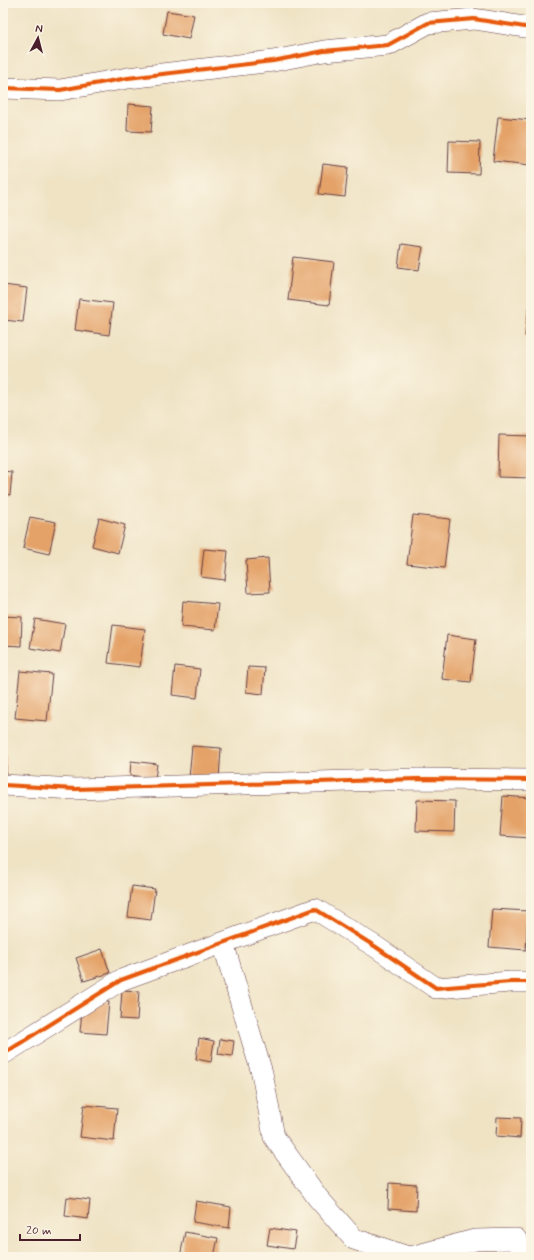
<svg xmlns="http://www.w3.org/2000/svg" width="534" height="1260" font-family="Mynerve,sans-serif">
  <rect width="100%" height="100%" fill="#fcf5e5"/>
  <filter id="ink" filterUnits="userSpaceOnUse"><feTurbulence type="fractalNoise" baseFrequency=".025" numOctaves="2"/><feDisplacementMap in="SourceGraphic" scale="8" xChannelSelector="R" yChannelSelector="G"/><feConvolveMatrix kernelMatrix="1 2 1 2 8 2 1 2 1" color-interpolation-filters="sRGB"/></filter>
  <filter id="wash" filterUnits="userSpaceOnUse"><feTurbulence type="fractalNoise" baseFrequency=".012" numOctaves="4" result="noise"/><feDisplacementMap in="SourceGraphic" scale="16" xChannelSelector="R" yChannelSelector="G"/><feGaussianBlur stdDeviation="0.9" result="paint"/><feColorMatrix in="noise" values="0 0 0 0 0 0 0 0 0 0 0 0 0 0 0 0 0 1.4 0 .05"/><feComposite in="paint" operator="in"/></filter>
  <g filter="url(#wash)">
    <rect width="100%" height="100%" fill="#efe3c4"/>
    <g id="blocks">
      <path fill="#e4a267" d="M 167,11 L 194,15 L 189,39 L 163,34 Z
        M 128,104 L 153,106 L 151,132 L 127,131 Z
        M 498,117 L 531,120 L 531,165 L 493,161 Z
        M 449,141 L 480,142 L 479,174 L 448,173 Z
        M 323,164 L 348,167 L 345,197 L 319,194 Z
        M 401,244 L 423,247 L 419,270 L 398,267 Z
        M 293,257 L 334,262 L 329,305 L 288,300 Z
        M 3,285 L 27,288 L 23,322 L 3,320 Z
        M 79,299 L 113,303 L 109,335 L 75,330 Z
        M 529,307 L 531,308 L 531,337 L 525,336 Z
        M 499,435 L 531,436 L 531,478 L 498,477 Z
        M 3,471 L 12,472 L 10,495 L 3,494 Z
        M 413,515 L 450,519 L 444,568 L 407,564 Z
        M 30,517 L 56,522 L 49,554 L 23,548 Z
        M 99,518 L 125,525 L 118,553 L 92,546 Z
        M 204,549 L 228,551 L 225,580 L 201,577 Z
        M 268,558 L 270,592 L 248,593 L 246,560 Z
        M 183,601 L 218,604 L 215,630 L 181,627 Z
        M 3,616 L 22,617 L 21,646 L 3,645 Z
        M 35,619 L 65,624 L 60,653 L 30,648 Z
        M 113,625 L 145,629 L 140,667 L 108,663 Z
        M 447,635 L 476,639 L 471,682 L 442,679 Z
        M 175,666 L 200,669 L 197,698 L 172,695 Z
        M 248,667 L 265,668 L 263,694 L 246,692 Z
        M 20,671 L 52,674 L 47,721 L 15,718 Z
        M 192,746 L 221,748 L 219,780 L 189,778 Z
        M 3,755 L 6,755 L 6,779 L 3,779 Z
        M 131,761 L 157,764 L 155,779 L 130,775 Z
        M 503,796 L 531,798 L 531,838 L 500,836 Z
        M 417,800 L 455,801 L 454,832 L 416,831 Z
        M 132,886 L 155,889 L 151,920 L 128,917 Z
        M 492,909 L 528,911 L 526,950 L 489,947 Z
        M 102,949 L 110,973 L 84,981 L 76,958 Z
        M 122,990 L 139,991 L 137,1020 L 120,1019 Z
        M 96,1001 L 109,1002 L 106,1034 L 80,1032 L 82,1010 Z
        M 199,1038 L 214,1041 L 211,1062 L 196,1059 Z
        M 220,1039 L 234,1041 L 232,1056 L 218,1054 Z
        M 84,1105 L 117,1108 L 114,1141 L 80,1137 Z
        M 497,1117 L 521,1118 L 520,1138 L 496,1136 Z
        M 389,1183 L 417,1185 L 416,1211 L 388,1209 Z
        M 67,1197 L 90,1200 L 88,1219 L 65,1216 Z
        M 196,1201 L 231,1207 L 229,1228 L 193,1222 Z
        M 270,1228 L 296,1232 L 293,1249 L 267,1245 Z
        M 185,1232 L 218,1238 L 214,1257 L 180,1257 Z"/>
    </g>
  </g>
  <g filter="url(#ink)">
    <use href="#blocks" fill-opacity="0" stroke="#633c42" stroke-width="1"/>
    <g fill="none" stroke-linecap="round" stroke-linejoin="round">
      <g stroke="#633c42" stroke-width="22">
        <path id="minor" d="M 3,88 L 60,90 L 128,78 L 273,61 L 324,51 L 388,45 L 428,23 L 474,19 L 531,28
          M 3,785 L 75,789 L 417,779 L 531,780
          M 223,943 L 262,1073 L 274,1137 L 318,1198 L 354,1239 L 408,1257
          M 3,1054 L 121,980 L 315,909 L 376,947 L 436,988 L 510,982 L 531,982
          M 411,1257 L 475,1240 L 516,1239 L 527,1257"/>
      </g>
      <use href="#minor" stroke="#fff" stroke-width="21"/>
      <g stroke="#fcf5e5" stroke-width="6">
        <path id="cycleway" d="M 3,88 L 60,90 L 128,78 L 273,61 L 324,51 L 388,45 L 428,23 L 474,19 L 531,28
          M 3,785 L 75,789 L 417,779 L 531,780
          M 3,1054 L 121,980 L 315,909 L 376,947 L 436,988 L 510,982 L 531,982"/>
      </g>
      <use href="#cycleway" stroke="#e8590c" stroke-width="4"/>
    </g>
  </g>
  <rect width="534" height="1260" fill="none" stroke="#fcf5e5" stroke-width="16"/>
  <g transform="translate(38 38) rotate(7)" stroke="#fcf5e5" stroke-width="3" paint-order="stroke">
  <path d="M0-3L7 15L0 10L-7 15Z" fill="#4a1f2b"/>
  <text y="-6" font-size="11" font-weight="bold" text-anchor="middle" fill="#4a1f2b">N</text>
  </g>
  <path d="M20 1234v6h60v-6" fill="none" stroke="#4a1f2b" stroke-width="2"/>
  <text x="26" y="1234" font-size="12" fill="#4a1f2b" stroke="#fcf5e5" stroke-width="3" paint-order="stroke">20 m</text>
</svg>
